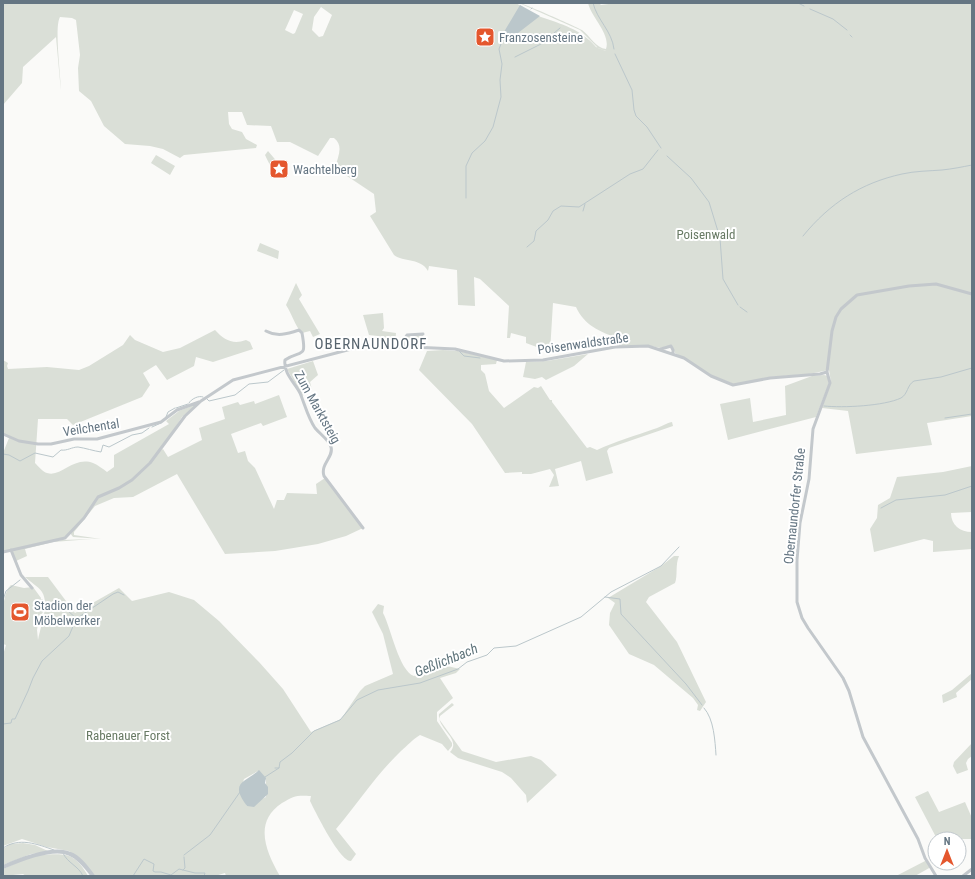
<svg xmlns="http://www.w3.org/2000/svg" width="975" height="879" font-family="'Roboto Condensed',sans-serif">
  <rect width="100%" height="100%" fill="#fafaf8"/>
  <path fill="#dadfd7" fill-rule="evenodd" d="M 3,3 L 516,3 C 523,7 534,15 541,17 C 561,24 581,29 596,47 L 606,51 L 598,48 L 580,30 L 519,3 C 523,3 577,27 582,30 C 590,36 596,48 606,49 C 611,34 591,17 588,3 L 599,3 L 601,5 L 616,3 L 972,3 L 972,416 L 927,423 L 932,445 L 856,454 L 848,411 L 822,408 L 831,382 L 829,370 L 809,374 L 770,377 L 736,385 L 711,375 L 675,353 L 672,345 L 660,348 L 647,345 L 619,346 L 618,338 C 600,332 584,325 576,307 L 553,303 L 550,352 L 526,343 L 526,337 L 511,333 L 510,338 L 507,338 L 509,306 L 480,279 L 474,277 L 475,306 L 458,305 L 457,270 L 429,266 L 428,271 C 421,258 403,262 394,255 L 370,216 L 376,212 L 374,194 L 335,168 C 338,156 344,146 334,138 L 330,138 L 318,156 L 290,142 L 277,142 L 271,126 L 247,125 L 242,112 L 228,112 L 229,124 L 232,129 L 242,132 L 246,139 L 257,145 L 256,148 L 184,155 L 180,158 L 163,149 L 150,146 L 125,144 L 104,126 L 91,101 L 79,91 L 78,68 L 80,55 L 76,20 L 72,18 L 60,17 C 54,27 61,77 61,92 L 56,37 L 23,67 L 22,83 L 3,105 ZM 321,7 L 332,15 L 323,36 L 319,37 L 312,30 L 314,17 ZM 294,10 L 303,14 L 295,33 L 293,34 L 285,30 Z
    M 268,151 L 279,164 L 283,166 L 287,178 C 276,180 269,163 265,155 Z
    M 156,155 L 175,166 L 170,175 L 151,163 Z
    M 260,243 L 279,251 L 278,259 L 257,251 Z
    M 296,283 L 302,295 L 299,299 L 320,334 L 313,337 L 310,331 L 302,333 C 295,326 292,314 286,305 Z
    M 383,313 L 384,328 L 382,331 L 396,333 L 395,346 L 377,344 L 376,342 L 378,336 L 369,335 L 363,315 Z
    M 215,330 C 224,340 233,345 246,340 L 250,342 L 253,349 L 213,362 L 196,357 L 194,366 L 167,380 L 156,365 L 143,373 L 150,385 L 142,397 L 73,425 L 67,419 L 38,419 L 35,463 C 38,466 43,472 47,473 C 61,478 73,456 93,463 C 98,465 103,469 107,472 L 114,467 L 114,455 L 169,424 L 166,421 L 179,411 L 194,405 L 195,406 L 182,417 L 160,451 L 163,449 L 168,457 L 202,440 L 199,428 L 225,419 L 222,407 L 238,402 L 240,405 L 254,401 L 255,404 L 279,395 L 287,417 L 263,426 L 261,423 L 231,434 L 238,453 L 245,451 L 248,461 L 255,468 L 274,509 L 277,500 L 284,500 L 287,493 L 317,494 L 316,484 L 325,478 L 363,528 L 346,536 L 318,544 L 275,551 L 225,554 L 177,474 L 133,497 L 114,498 L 95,506 L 74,532 L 74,535 L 101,539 L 73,537 L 70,533 L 65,538 L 25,546 L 62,540 L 92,539 L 53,542 L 25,549 L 27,556 L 16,561 L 12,551 L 3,552 L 3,453 L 9,438 L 3,435 L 3,360 L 8,363 L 7,366 L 8,369 L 47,367 L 79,370 L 89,366 L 123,345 L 130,335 L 135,340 L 163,352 L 180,348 Z
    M 408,335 L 423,335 L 424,346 L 401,345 Z
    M 443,350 L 458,351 L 497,360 L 496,364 L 481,365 L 481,370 L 485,374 L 489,391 L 504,408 L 534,387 L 538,388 L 541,386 L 550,400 L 552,400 L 552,402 L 587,448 L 590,447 L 597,450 C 616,441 635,436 654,429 C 661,427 666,423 672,422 L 673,426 L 609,448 L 607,451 L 613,473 L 586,481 L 581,461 L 555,469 L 559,486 L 549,487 L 554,475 L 550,469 L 531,474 L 522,474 L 522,472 L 505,473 L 472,424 L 419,370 L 427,351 Z
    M 588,354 L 574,366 L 546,380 L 542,377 L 535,379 L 523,377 L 526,362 L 547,361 Z
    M 313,361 L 318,375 L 310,382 L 312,390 L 302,396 L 287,369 Z
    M 824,375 L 828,376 L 829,383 L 816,417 L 728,440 L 720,404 L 750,398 L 753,422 L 786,415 L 785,386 L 812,376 Z
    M 972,466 L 972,512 L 951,513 C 951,525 960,532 972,532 L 972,549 L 933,552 L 933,541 L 924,539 L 874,552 L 870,529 L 877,518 L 878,505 L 890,498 L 897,477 L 943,472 Z
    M 674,556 L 679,556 C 675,565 678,576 675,583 L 649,597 L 646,602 L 677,642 L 706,702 L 700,711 L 697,710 L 698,705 L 693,698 L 654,665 L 629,654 L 609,625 L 610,613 L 615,603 L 608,598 L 661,566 Z
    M 25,577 L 48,577 L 75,613 L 119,588 L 132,601 L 169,592 L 194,600 L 219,621 L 259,662 L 283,689 L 311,732 L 341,719 L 360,691 L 365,686 L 393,674 L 383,634 L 372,612 L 378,604 L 384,606 L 383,613 C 391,628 399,671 414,676 L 427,670 L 430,662 L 460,669 L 456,673 L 440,678 L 453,698 L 437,712 L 437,721 L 452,743 L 452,746 L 448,751 L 442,744 L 420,735 C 413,739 407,746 401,751 C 376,775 358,803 336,829 L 356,854 L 351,861 C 340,862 315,811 310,801 L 311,796 C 296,795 294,796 282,803 C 253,822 266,852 280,876 L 226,876 L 225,873 L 215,876 L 94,876 L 69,851 L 47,847 L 22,839 L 3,846 L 3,655 L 6,645 L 3,644 C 3,628 0,595 11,585 L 24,588 L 33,587 L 41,598 L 32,638 L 41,599 L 43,599 L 43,612 L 39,617 L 37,630 L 38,640 C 40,627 50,605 42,592 C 38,586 30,582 25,577 ZM 258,771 L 266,780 L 266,797 L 247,806 L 240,792 L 244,779 Z
    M 972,673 L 972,679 L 956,693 L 957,697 L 943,703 L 942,695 L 952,690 Z
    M 452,703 L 454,705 L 440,716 L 439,719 L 462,751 L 496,762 L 531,756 L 541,760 L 557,775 L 527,803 L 526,795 L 511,778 L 502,772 L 458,758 L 450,752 C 462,739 437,729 439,714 Z
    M 972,743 L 972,756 L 968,759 L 966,763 L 968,770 L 957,774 L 953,766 L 954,762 Z
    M 928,791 L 939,812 L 965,802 L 972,818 L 972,839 L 937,839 L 915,797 Z
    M 23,843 L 35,845 L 50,852 L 31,854 L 3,865 L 3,849 L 10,844 Z
    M 39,855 C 65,854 74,851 88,876 L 26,876 L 23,874 L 3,876 L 3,869 L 27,858 Z
    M 927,860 L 931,867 L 915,876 L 896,876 Z"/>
  <path fill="#bbc7cb" d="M 520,5 L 540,16 L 505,43 L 501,37 Z
    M 259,770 L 266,778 L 265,783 L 268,787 L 268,794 L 254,807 L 247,806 C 229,782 245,783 259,770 Z"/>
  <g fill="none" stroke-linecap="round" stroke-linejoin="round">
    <path stroke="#bbc7cb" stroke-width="1" d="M 593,3 C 597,20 612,31 614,49
      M 798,3 L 804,6
      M 531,9 L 532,8
      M 810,9 L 833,19 L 847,30
      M 850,35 L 852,37
      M 615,54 L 632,90 L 634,110 L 636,116 L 647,127 L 661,148
      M 515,57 L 541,44 L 560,28
      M 667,156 L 691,178 L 709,202 L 720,238 L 723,279 L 738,305
      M 466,198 L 466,166 L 472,153 L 485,141 L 493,127 L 501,97 L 500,80 L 502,64 L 499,49 L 503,39
      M 583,211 L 585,204
      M 803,236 C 830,203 861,183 902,174 C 915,171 929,171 942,170 C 952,169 962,167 972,165
      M 527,247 L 534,241 L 536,231 L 548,220 L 553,211 L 561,206 L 579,207 L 630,174 L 643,169 L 658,150
      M 740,307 L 747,312
      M 402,344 L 425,345
      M 360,345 L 377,342 L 399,344
      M 459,351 L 464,356 L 480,358
      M 337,352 L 340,347 L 355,347
      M 207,399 L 209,401 L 235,395 L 249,384 L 268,382 L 284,370
      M 189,403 C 191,399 199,395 203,397
      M 824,406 C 843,408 884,406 901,398 C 908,394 907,385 914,381 L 941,377 L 972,368
      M 176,408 L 188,404
      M 166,417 L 168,412 L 175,408
      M 945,418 L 972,414
      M 152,427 L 161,423
      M 3,454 L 9,455 L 20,461 L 35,453 L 53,457 L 61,450 C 67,451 72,447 78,447 C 85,448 94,451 101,452 L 103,445 L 109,447 L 132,435 L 142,433 L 149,428
      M 881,508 L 896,500 L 945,495 L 972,486
      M 605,597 L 620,599 L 621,614 L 686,684 L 702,705
      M 3,600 L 6,591 L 20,580
      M 60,604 L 76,618
      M 704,708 C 714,719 715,741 716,755
      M 3,724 L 11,723 L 12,719 L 15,719 L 28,691 L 33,678 L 42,661 L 69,636 L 76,619 L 113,594 L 118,592 L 124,595
      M 275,768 L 279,768 L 280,762 L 292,753 L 314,731 L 340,720 L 357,700 L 378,690 L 420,683 L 458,669 L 467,662 L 487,655 L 494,648 L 516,646 L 581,617 L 611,592 L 661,566 L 679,547
      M 265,777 L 279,768
      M 3,848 C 19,837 37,844 54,850
      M 63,853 C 67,863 79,866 83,876
      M 184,855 L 210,835 L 240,792
      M 183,870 L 185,868 L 184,857
      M 133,876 L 144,859 L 154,864 L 153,871 L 155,872 L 161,872 L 171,875 L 179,869 L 195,873 L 205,873 L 204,876"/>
    <path stroke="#c3c8cc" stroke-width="3" d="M 266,331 C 277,337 287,334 299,330 L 302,333 C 307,360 301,349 285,360 C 283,373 295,383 300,393 C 305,405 308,418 315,428 C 320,434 329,440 331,447 C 334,457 320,464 324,476 L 363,528
      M 399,347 L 407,335 L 423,334
      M 661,349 L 671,346 L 673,350 L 673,353
      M 827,372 L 830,383 L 813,429 L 809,479 L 800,523 L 797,560 L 797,602 L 802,618 L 808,628 L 843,678 L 849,691 L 863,737 L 918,839 L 925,858 L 936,876
      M 827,372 L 832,331 L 836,317 L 841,309 L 857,295 L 909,286 L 936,284 L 972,294
      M 3,434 L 19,441 L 38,444 L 51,444 L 74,439 L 97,439 L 161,422 L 177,410 L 199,402
      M 11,550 L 21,575 L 32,588
      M 3,552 L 65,538 L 84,518 L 98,497 L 119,488 L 132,480 L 150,463 L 185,416 L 201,401 L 233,380 L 359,347 L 371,345 L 455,349 L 504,361 L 543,360 L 615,347 L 648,346 L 684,358 L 711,376 L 733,385 L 770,378 L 820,374 L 827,372
      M 963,876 L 972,869"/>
    <path stroke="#c3c9ce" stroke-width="4" d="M 3,867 C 19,860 54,846 70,854 C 79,857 87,868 93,876"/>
  </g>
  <defs>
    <g id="sight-square" transform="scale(1)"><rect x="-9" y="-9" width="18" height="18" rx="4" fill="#e4572e" stroke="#fff"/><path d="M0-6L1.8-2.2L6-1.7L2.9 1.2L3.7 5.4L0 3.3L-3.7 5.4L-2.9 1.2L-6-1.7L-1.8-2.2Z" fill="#fff"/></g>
    <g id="stadium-square" transform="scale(1)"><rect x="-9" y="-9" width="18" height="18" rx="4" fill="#e4572e" stroke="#fff"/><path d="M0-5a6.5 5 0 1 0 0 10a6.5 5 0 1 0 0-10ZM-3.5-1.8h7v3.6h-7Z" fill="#fff"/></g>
  </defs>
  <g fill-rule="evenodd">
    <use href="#sight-square" x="485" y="37"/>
    <use href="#sight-square" x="279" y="169"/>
    <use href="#stadium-square" x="20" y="612"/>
  </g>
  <g text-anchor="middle" stroke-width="4" stroke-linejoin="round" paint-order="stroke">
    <g font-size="13" fill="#657683" stroke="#fff" text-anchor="start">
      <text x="499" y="42">Franzosensteine</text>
      <text x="293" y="174">Wachtelberg</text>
      <text x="34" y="610">Stadion der<tspan x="34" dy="15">Möbelwerker</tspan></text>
    </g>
    <g font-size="13" fill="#687a64" stroke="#fff">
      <text x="706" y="239">Poisenwald</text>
      <text x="128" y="740">Rabenauer Forst</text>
    </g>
    <g font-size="13" fill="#657683" stroke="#fff">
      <text transform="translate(583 343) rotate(-8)" y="5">Poisenwaldstraße</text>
      <text transform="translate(318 407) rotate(61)" y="5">Zum Marktsteig</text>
      <text transform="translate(91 427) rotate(-9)" y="5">Veilchental</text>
      <text transform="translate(794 506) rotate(-84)" y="5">Obernaundorfer Straße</text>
    </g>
    <g font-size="14" font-style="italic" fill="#60757c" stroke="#fff">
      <text transform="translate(446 660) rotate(-22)" y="5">Geßlichbach</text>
    </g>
    <g font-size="15" letter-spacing="1" fill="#57646e" stroke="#fff">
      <text x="371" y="349">OBERNAUNDORF</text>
    </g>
  </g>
  <rect width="975" height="879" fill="none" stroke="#657683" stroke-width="8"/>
  <g transform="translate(947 851)"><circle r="19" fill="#ffffff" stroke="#c1c8cd"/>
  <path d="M0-3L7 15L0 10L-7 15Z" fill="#e4572e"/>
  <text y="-6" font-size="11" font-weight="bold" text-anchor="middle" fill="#657683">N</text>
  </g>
</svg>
